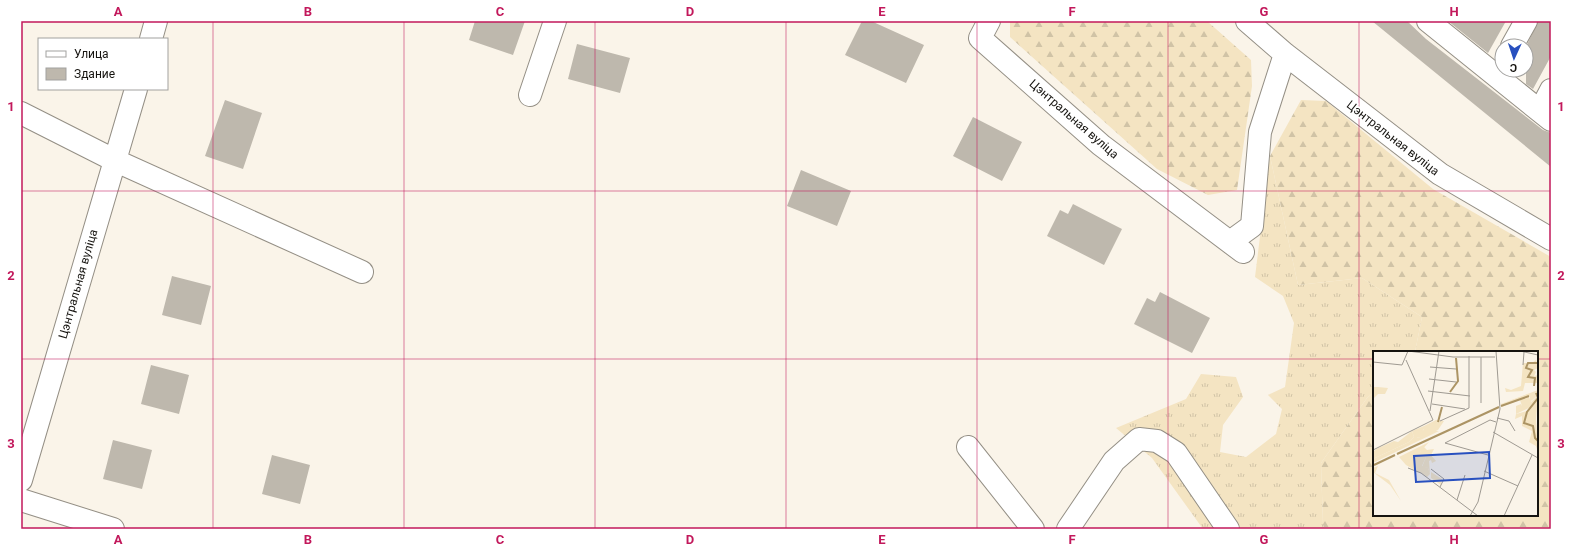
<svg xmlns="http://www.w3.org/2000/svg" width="1572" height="550" font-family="Roboto,sans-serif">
  <defs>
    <pattern id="grass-tufts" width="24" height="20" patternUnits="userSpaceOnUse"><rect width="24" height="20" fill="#f4e4c2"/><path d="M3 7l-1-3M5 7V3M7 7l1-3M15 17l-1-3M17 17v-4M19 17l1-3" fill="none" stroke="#d0c3a6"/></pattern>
    <pattern id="forest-firs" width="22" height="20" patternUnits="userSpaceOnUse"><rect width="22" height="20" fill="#f4e4c2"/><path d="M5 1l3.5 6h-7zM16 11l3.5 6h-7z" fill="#d0c3a6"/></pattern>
  </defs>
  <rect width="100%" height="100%" fill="#faf4e9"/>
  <path fill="url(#grass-tufts)" d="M 1270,156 L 1298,285 L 1362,278 L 1422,317 L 1415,352 L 1374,352 L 1374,392 L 1367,398 L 1321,463 L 1323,525 L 1325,529 L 1203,529 L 1152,458 L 1116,428 L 1186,399 L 1201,374 L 1236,377 L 1243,397 L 1223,425 L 1220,452 L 1246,457 L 1276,434 L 1282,409 L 1268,395 L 1285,387 L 1294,323 L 1283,296 L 1255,277 Z"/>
  <path fill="url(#forest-firs)" d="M 1010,21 L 1207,21 L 1251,60 L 1252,86 L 1237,190 L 1208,195 L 1157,169 L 1010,37 Z
    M 1301,100 L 1326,101 L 1433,189 L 1551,257 L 1551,529 L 1325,529 L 1323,525 L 1321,463 L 1367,398 L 1374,392 L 1374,515 L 1537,515 L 1537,352 L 1415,352 L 1422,317 L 1362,278 L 1298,285 L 1270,156 Z"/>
  <path fill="#beb8ad" d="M 475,21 L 525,21 L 513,55 L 469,40 Z
    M 862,21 L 871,21 L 924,45 L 906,83 L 845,55 Z
    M 1372,21 L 1407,21 L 1426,39 L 1543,130 L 1551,133 L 1551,167 Z
    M 1448,21 L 1506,21 L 1488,53 Z
    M 1538,21 L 1551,21 L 1551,56 L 1533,89 L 1526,84 L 1526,47 Z
    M 577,44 L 630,58 L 620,93 L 568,79 Z
    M 225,100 L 262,113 L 243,169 L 205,156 Z
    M 973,117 L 1022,142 L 1002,181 L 953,156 Z
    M 801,170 L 851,191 L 837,226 L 787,206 Z
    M 1073,204 L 1122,229 L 1104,265 L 1047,236 L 1060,210 L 1068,214 Z
    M 172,276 L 211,286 L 201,325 L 162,315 Z
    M 1160,292 L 1210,318 L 1192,353 L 1134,324 L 1147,298 L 1155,302 Z
    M 151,365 L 189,375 L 179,414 L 141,404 Z
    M 113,440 L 152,450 L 142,489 L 103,479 Z
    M 272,455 L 310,465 L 300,504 L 262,494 Z"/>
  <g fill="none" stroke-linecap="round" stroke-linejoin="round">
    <g stroke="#948f85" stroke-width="24">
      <path id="minor" d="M 989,21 L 980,38 L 1101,145 L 1243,252
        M 1247,21 L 1285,54 L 1440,174 L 1551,239
        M 1428,21 L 1551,120
        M 151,39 L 156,21
        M 1512,46 L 1526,21
        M 530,95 L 555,21
        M 1540,111 L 1551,90
        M 21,113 L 114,160 L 362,272
        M 1230,242 L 1252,226 L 1260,132 L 1285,54
        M 968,447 L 1033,529
        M 21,480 L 136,89
        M 21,500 L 113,529
        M 1068,529 L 1114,461 L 1139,439 L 1157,441 L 1176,453 L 1228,529"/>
    </g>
    <use href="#minor" stroke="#fff" stroke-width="22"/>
  </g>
  <path fill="none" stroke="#c2185b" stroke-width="1" stroke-opacity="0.55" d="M 213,21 L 213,529M 404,21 L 404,529M 595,21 L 595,529M 786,21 L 786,529M 977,21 L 977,529M 1168,21 L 1168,529M 1359,21 L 1359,529M 21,191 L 1551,191M 21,359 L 1374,359M 1537,359 L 1551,359"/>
  <g text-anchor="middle" stroke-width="3.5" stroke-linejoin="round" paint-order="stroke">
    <g font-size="12" fill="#161410" stroke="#fff">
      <text transform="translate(1074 119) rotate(41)" y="4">Цэнтральная вуліца</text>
      <text transform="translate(1393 138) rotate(38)" y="4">Цэнтральная вуліца</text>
      <text transform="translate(78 284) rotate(-74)" y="4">Цэнтральная вуліца</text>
    </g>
  </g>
  <g transform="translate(1373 351)">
    <rect width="165" height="165" fill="#faf4e9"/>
    <path d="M 165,39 L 165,44 L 157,51 L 157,45 L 128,56 L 128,53 ZM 148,53 L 149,55 L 157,54 L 158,56 L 143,63 L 143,55 ZM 51,75 L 52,77 L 44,86 L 46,87 L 56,80 L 66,80 L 0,112 L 0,108 L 36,91 L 41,86 L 39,80 ZM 50,95 L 54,99 L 61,98 L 58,104 L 63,110 L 59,112 L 58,109 L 56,110 L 57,123 L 55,117 L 49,116 L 53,106 L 47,101 Z" fill="#f4e4c2"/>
    <path d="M 163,9 L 165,17 L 161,19 L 163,21 L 161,25 L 165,24 L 165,32 L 152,32 L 150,40 L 133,41 L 132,37 L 138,39 L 148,35 L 150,12 L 159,12 ZM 1,36 L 5,36 L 15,37 L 12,43 L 5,43 L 0,48 ZM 155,43 L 158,51 L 165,44 L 163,68 L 165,101 L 163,95 L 156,91 L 159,80 L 149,75 L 149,65 L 142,68 L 143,63 L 154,60 L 158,55 L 149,55 L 147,49 L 137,50 ZM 63,69 L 71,70 L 65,79 L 46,87 L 42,85 L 44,80 L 51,79 L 51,75 ZM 39,80 L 41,86 L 36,91 L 0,108 L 0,101 L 3,98 L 21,90 L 25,91 ZM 56,91 L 47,101 L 51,101 L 53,106 L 49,115 L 55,117 L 57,123 L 54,126 L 33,114 L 26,106 ZM 5,115 L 2,122 L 16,129 L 28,150 L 17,134 L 0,121 L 0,117 ZM 58,121 L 69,128 L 68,134 L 58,127 Z" fill="#f4e4c2"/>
    <path fill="none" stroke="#ac9464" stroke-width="2" d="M 161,35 L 162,27 L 155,26 L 159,19 L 153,17 L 155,12 L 165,12M 77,41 L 85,30 L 83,7M 163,42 L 165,47 L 154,61 L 151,72 L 160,75 L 162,87 L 165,90M 128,55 L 156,45M 65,71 L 69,56M 24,103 L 126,56M 1,114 L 22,104"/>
    <path fill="none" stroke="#9f9a92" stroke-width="1" d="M 35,0 L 80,6 L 122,6M 147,0 L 165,4M 108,6 L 108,52M 0,11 L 29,14 L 35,0M 150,14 L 151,1M 57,16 L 83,18M 56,28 L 83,31M 55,40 L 97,45M 59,53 L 92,58M 57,60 L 66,0M 124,67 L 136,70 L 142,80M 67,70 L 96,57 L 96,5M 120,81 L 165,107M 0,99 L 60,69 L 33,9M 115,104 L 72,92 L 117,69 L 123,71M 35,117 L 48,122 L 105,165M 58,118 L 71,128 L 67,136M 111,120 L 145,135M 84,149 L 92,124M 97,165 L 105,151 L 127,58 L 123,0M 131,165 L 159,104"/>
    <path fill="#2850bf" fill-opacity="0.15" stroke="#2850bf" stroke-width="2" d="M 116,101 L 117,127 L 43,131 L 41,105 Z"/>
    <rect width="165" height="165" fill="none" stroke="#161410" stroke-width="2"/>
  </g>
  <rect width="1572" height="550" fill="none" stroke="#ffffff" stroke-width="44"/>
  <rect x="38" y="38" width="130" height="52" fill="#ffffff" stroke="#a2a19f"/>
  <rect x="46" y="51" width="20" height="6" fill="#ffffff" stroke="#a2a19f"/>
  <text x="74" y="58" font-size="12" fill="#161410">Улица</text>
  <rect x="46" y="68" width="20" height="12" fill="#beb8ad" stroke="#a2a19f"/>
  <text x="74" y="78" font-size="12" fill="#161410">Здание</text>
  <g transform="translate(1514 58) rotate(183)"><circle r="19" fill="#ffffff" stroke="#a2a19f"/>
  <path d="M0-3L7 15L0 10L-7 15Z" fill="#2850bf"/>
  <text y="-6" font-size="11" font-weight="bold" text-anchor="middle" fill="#161410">С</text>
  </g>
  <rect x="22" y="22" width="1528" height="506" fill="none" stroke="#c2185b" stroke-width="1.5"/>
  <g font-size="13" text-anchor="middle" font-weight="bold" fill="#c2185b">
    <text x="118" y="16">A</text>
    <text x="308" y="16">B</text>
    <text x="500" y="16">C</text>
    <text x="690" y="16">D</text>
    <text x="882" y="16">E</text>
    <text x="1072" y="16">F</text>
    <text x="1264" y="16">G</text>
    <text x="1454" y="16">H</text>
    <text x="11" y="111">1</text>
    <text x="1561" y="111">1</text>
    <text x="11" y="280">2</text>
    <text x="1561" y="280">2</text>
    <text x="11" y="448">3</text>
    <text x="1561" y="448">3</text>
    <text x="118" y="544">A</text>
    <text x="308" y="544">B</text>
    <text x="500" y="544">C</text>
    <text x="690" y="544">D</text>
    <text x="882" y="544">E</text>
    <text x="1072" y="544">F</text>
    <text x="1264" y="544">G</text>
    <text x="1454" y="544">H</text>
  </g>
</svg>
